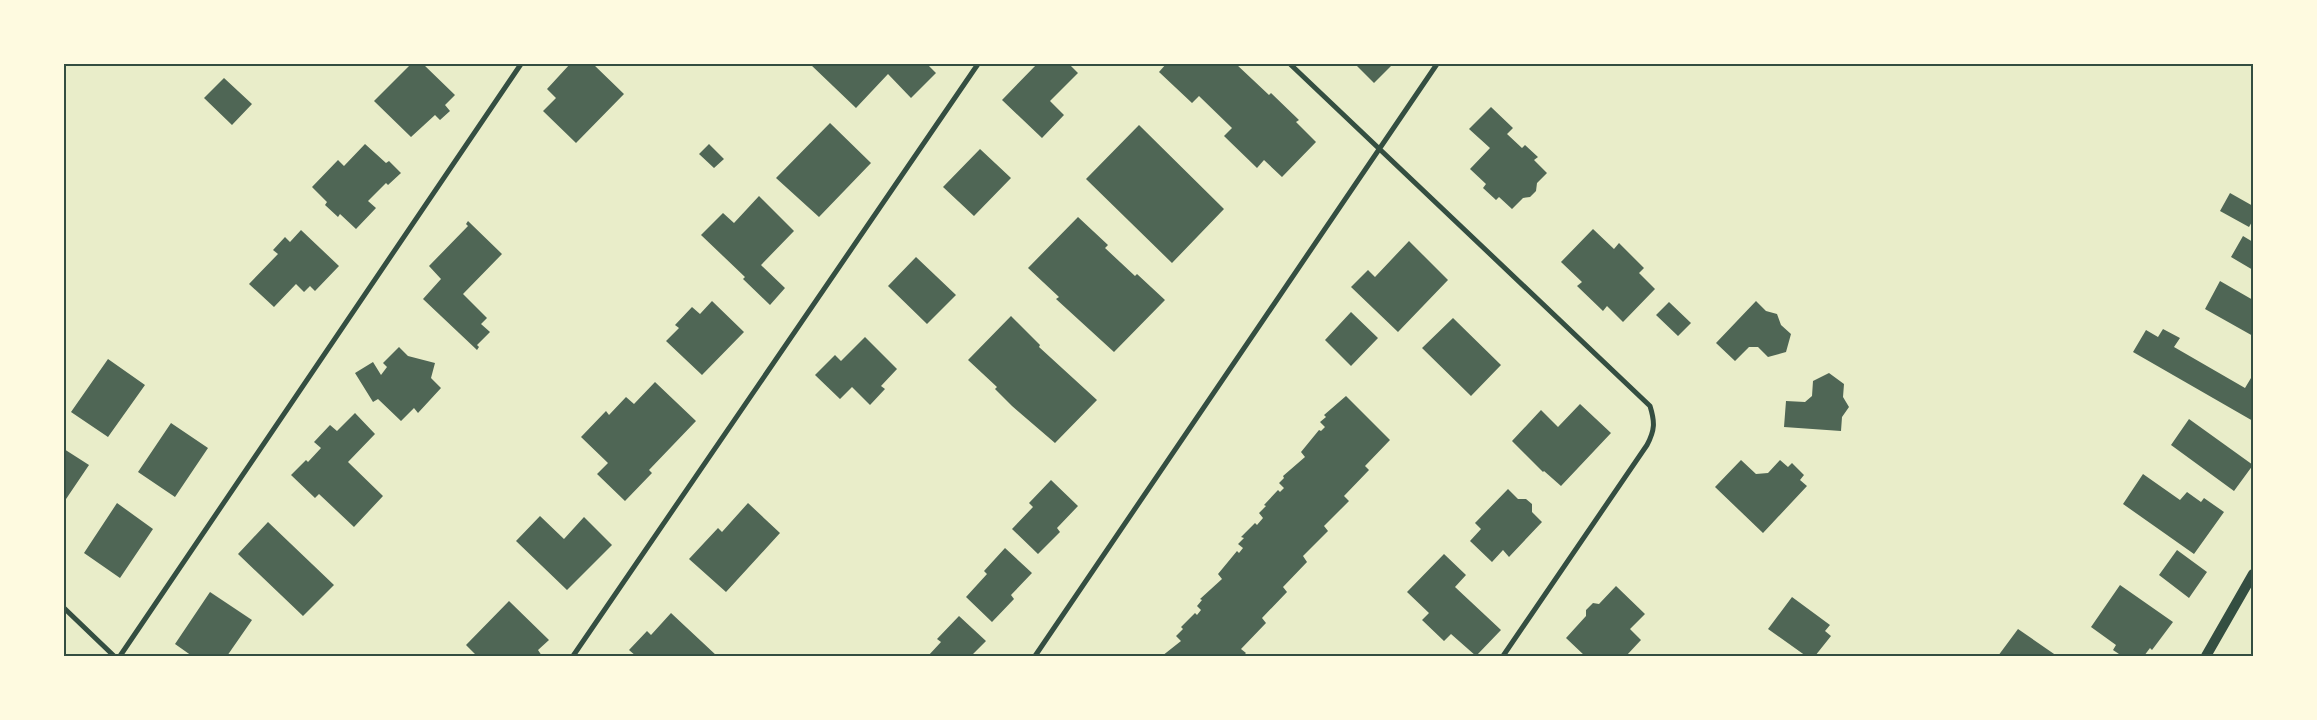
<svg xmlns="http://www.w3.org/2000/svg" width="2317" height="720" font-family="'Varela Round',sans-serif">
  <rect width="100%" height="100%" fill="#e9edc9"/>
  <path fill="#4f6655" d="M 411,64 L 423,64 L 455,95 L 445,105 L 450,111 L 440,120 L 435,115 L 411,137 L 374,101 Z
    M 570,64 L 593,64 L 624,94 L 576,143 L 543,111 L 556,98 L 547,89 Z
    M 810,64 L 927,64 L 936,73 L 911,98 L 888,74 L 856,108 Z
    M 1037,64 L 1069,64 L 1078,73 L 1050,101 L 1064,115 L 1042,138 L 1002,100 Z
    M 1166,64 L 1236,64 L 1269,95 L 1271,93 L 1299,120 L 1296,122 L 1316,142 L 1282,177 L 1264,160 L 1257,168 L 1224,136 L 1232,128 L 1199,96 L 1192,103 L 1159,72 Z
    M 1355,64 L 1393,64 L 1374,83 Z
    M 224,78 L 252,104 L 232,125 L 204,98 Z
    M 1491,107 L 1513,128 L 1507,134 L 1522,148 L 1525,145 L 1538,157 L 1534,160 L 1547,173 L 1537,183 L 1536,191 L 1530,197 L 1523,198 L 1512,209 L 1499,197 L 1496,200 L 1483,188 L 1486,184 L 1470,169 L 1490,148 L 1469,129 Z
    M 830,123 L 871,163 L 819,217 L 776,178 Z
    M 1139,125 L 1224,209 L 1172,263 L 1086,179 Z
    M 365,144 L 386,163 L 389,161 L 401,173 L 388,185 L 386,183 L 368,201 L 376,208 L 356,229 L 340,214 L 338,217 L 325,205 L 327,202 L 312,187 L 338,160 L 344,166 Z
    M 709,144 L 724,159 L 714,168 L 699,154 Z
    M 980,149 L 1011,178 L 974,216 L 943,187 Z
    M 2230,193 L 2253,206 L 2253,220 L 2249,227 L 2220,211 Z
    M 759,196 L 794,231 L 761,265 L 785,288 L 770,305 L 743,279 L 745,277 L 701,235 L 723,213 L 734,223 Z
    M 1078,217 L 1108,245 L 1105,248 L 1135,276 L 1137,274 L 1165,300 L 1114,352 L 1056,299 L 1059,297 L 1028,268 Z
    M 468,221 L 502,254 L 463,294 L 487,318 L 481,324 L 490,332 L 477,345 L 479,347 L 477,350 L 423,299 L 441,279 L 429,266 L 468,226 L 466,224 Z
    M 1593,229 L 1614,249 L 1619,243 L 1644,268 L 1639,273 L 1655,289 L 1623,322 L 1607,306 L 1603,311 L 1577,286 L 1582,282 L 1561,262 Z
    M 301,230 L 339,266 L 315,291 L 310,286 L 304,292 L 296,284 L 274,307 L 249,284 L 278,254 L 273,250 L 285,237 L 290,242 Z
    M 2243,236 L 2253,242 L 2253,270 L 2231,257 Z
    M 1409,241 L 1448,280 L 1398,332 L 1351,287 L 1368,270 L 1375,277 Z
    M 916,257 L 956,295 L 927,324 L 888,286 Z
    M 2220,281 L 2253,300 L 2253,336 L 2205,309 Z
    M 712,301 L 744,332 L 702,375 L 666,341 L 679,328 L 675,325 L 692,307 L 700,314 Z
    M 1756,301 L 1766,311 L 1777,314 L 1781,325 L 1791,334 L 1786,352 L 1768,357 L 1758,347 L 1749,347 L 1735,361 L 1716,343 Z
    M 1669,302 L 1691,323 L 1678,336 L 1656,315 Z
    M 1351,312 L 1378,338 L 1351,366 L 1325,340 Z
    M 1011,316 L 1040,345 L 1039,347 L 1097,400 L 1055,443 L 1012,406 L 995,389 L 997,387 L 968,360 Z
    M 1453,318 L 1501,365 L 1471,396 L 1422,348 Z
    M 2163,329 L 2180,338 L 2174,347 L 2245,388 L 2251,378 L 2253,379 L 2253,421 L 2133,352 L 2146,330 L 2158,337 Z
    M 865,337 L 897,369 L 881,386 L 885,389 L 870,405 L 852,387 L 840,399 L 815,375 L 835,355 L 841,361 Z
    M 399,347 L 408,356 L 435,363 L 431,378 L 441,388 L 418,413 L 414,408 L 401,421 L 378,399 L 373,402 L 355,373 L 373,362 L 381,375 L 387,367 L 383,363 Z
    M 108,359 L 145,385 L 108,437 L 71,412 Z
    M 1829,373 L 1844,384 L 1843,397 L 1849,407 L 1842,417 L 1841,431 L 1784,427 L 1786,401 L 1805,402 L 1812,396 L 1813,381 Z
    M 655,382 L 696,421 L 649,470 L 652,473 L 625,501 L 597,474 L 608,463 L 581,437 L 606,411 L 609,415 L 626,397 L 634,404 Z
    M 1346,396 L 1390,440 L 1365,466 L 1369,470 L 1344,496 L 1349,501 L 1324,526 L 1328,531 L 1303,556 L 1307,562 L 1283,587 L 1287,592 L 1262,618 L 1266,623 L 1241,649 L 1246,653 L 1243,656 L 1162,656 L 1181,641 L 1176,636 L 1183,629 L 1181,627 L 1195,613 L 1197,615 L 1201,610 L 1197,606 L 1202,600 L 1200,599 L 1222,579 L 1218,574 L 1237,551 L 1239,553 L 1243,548 L 1238,544 L 1244,538 L 1241,537 L 1255,523 L 1257,525 L 1263,518 L 1259,513 L 1266,506 L 1264,505 L 1278,490 L 1280,492 L 1284,488 L 1279,483 L 1284,478 L 1283,476 L 1305,457 L 1301,452 L 1319,430 L 1321,431 L 1325,427 L 1320,422 L 1326,417 L 1324,415 Z
    M 1580,404 L 1611,433 L 1561,486 L 1544,471 L 1543,472 L 1512,441 L 1541,410 L 1558,427 Z
    M 355,413 L 375,434 L 348,462 L 383,496 L 354,527 L 319,494 L 315,498 L 291,475 L 306,460 L 308,462 L 321,448 L 314,442 L 330,425 L 337,431 Z
    M 2189,419 L 2253,465 L 2234,491 L 2171,445 Z
    M 171,423 L 208,448 L 175,497 L 138,472 Z
    M 64,449 L 89,465 L 64,502 Z
    M 1741,460 L 1756,474 L 1768,473 L 1780,460 L 1788,467 L 1792,463 L 1804,475 L 1800,480 L 1807,486 L 1763,533 L 1715,487 Z
    M 2143,474 L 2180,500 L 2187,492 L 2201,502 L 2204,498 L 2224,512 L 2194,554 L 2123,504 Z
    M 1051,480 L 1078,506 L 1057,528 L 1060,532 L 1038,554 L 1012,529 L 1033,507 L 1029,503 Z
    M 1508,489 L 1518,499 L 1526,499 L 1532,504 L 1532,512 L 1542,522 L 1509,557 L 1503,550 L 1492,562 L 1470,541 L 1481,529 L 1475,523 Z
    M 117,503 L 153,529 L 120,578 L 84,553 Z
    M 748,503 L 780,533 L 726,592 L 689,559 L 718,528 L 722,532 Z
    M 540,516 L 564,539 L 584,517 L 612,545 L 567,590 L 516,541 Z
    M 268,522 L 334,585 L 303,616 L 238,554 Z
    M 1005,548 L 1032,573 L 1011,595 L 1014,599 L 992,622 L 966,597 L 987,574 L 984,571 Z
    M 2177,550 L 2207,572 L 2189,598 L 2159,575 Z
    M 1444,554 L 1466,575 L 1455,587 L 1501,630 L 1476,656 L 1451,634 L 1444,641 L 1422,620 L 1429,613 L 1407,592 Z
    M 2120,585 L 2173,622 L 2152,650 L 2150,648 L 2144,656 L 2122,656 L 2113,650 L 2116,645 L 2091,627 Z
    M 1616,586 L 1645,614 L 1630,629 L 1641,640 L 1626,656 L 1585,656 L 1566,638 L 1586,616 L 1586,610 L 1593,603 L 1599,604 Z
    M 210,592 L 252,620 L 227,656 L 192,656 L 175,644 Z
    M 1792,597 L 1830,625 L 1825,631 L 1831,636 L 1815,656 L 1806,656 L 1768,629 Z
    M 509,601 L 549,640 L 538,650 L 542,656 L 477,656 L 466,645 Z
    M 671,613 L 717,656 L 636,656 L 629,650 L 647,631 L 651,635 Z
    M 959,616 L 986,641 L 971,656 L 928,656 L 941,642 L 937,639 Z
    M 2018,629 L 2057,656 L 1998,656 Z"/>
  <g fill="none" stroke-linecap="round" stroke-linejoin="round">
    <path stroke="#344e41" stroke-width="5" d="M 1290,64 L 1650,406 C 1655,422 1655,430 1647,445 L 1503,656
      M 64,608 L 114,656
      M 120,656 L 521,64
      M 573,656 L 978,64
      M 1035,656 L 1437,64"/>
    <path stroke="#344e41" stroke-width="10" d="M 2206,656 L 2253,574"/>
  </g>
  <rect width="2317" height="720" fill="none" stroke="#fefae0" stroke-width="130"/>
  <rect x="65" y="65" width="2187" height="590" fill="none" stroke="#344e41" stroke-width="2"/>
</svg>
